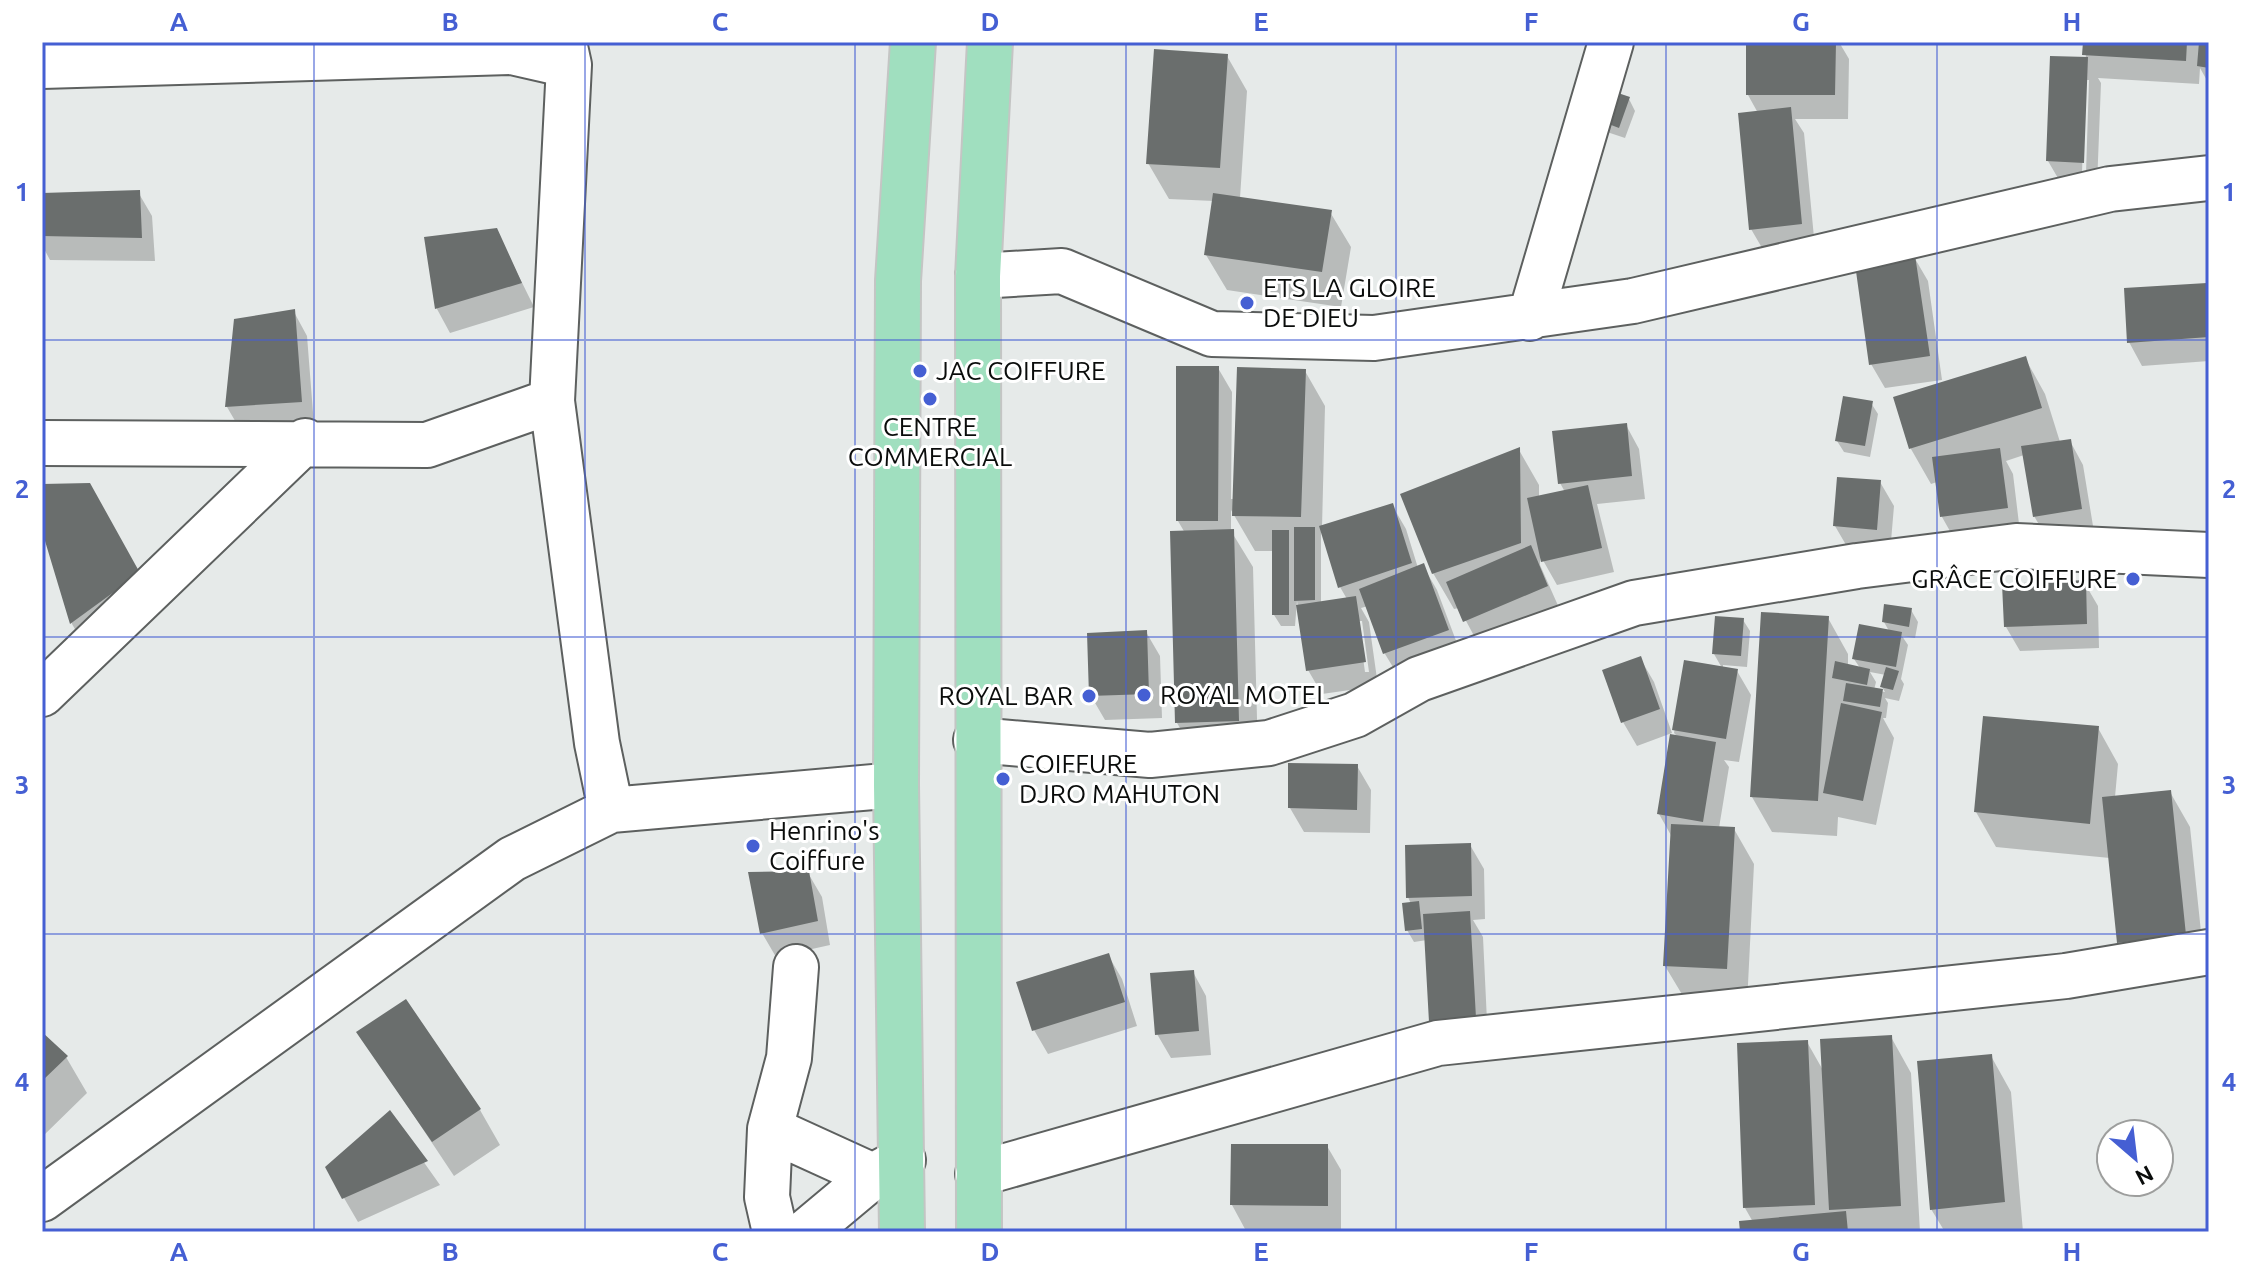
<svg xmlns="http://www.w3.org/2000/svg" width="2251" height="1274" font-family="Ubuntu,sans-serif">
  <rect width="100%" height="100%" fill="#e6eae9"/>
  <path fill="#0003" fill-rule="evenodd" d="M 1749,42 L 1839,42 L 1849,59 L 1848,119 L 1795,119 L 1804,133 L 1815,248 L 1765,253 L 1751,229 L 1758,113 L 1748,95 Z
    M 2085,42 L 2209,42 L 2209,84 L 2200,68 L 2199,84 L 2098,78 L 2101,83 L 2097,186 L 2062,185 L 2048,161 L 2086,59 ZM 2085,80 L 2089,80 L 2086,173 L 2082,173 Z
    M 1227,56 L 1247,91 L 1240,198 L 1330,212 L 1351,247 L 1341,307 L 1227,290 L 1206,255 L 1214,201 L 1169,199 L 1148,163 Z
    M 1610,93 L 1629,99 L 1635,111 L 1625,138 L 1607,132 Z
    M 138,192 L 152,216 L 155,261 L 50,260 L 42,245 L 42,200 Z
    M 496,230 L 534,307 L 450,333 L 437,309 L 426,239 Z
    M 1914,257 L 1928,281 L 1942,380 L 1885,388 L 1871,364 Z
    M 2206,285 L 2209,361 L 2142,366 L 2129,342 Z
    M 294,312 L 307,336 L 314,425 L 241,431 L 227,407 L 236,321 Z
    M 2025,358 L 2045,394 L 2060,442 L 2070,441 L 2083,465 L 2094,532 L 2048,540 L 2034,516 L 2024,455 L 2006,461 L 2013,474 L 2020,532 L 1955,540 L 1942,517 L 1937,482 L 1931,484 L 1911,449 L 1895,398 Z
    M 1218,368 L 1232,392 L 1231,499 L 1235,499 L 1305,371 L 1325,406 L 1322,528 L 1392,505 L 1406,529 L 1418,568 L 1423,566 L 1437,590 L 1461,654 L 1399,677 L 1385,654 L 1368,606 L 1361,608 L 1369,622 L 1378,686 L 1322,694 L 1308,670 L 1297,601 L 1295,626 L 1281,626 L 1274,615 L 1274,551 L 1255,551 L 1231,510 L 1231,531 L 1253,567 L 1258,756 L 1198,758 L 1177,723 L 1185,533 L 1178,521 ZM 1321,530 L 1340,587 L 1347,599 L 1321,603 ZM 1358,621 L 1362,621 L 1369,672 L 1365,672 Z
    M 1871,403 L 1878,414 L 1870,457 L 1844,452 L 1837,441 Z
    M 1626,425 L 1639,449 L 1645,499 L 1597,504 L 1614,572 L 1557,585 L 1540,555 L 1540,565 L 1560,610 L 1479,645 L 1459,608 L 1454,609 L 1433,573 L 1519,450 L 1539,485 L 1539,497 L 1565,492 L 1560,483 Z
    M 1880,482 L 1894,506 L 1890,553 L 1849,550 L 1835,526 Z
    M 42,486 L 158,609 L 92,658 L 72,624 L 42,524 Z
    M 2084,582 L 2098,606 L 2099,648 L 2020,651 L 2006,627 Z
    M 1911,610 L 1918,622 L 1915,638 L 1902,636 L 1908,645 L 1901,679 L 1904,684 L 1899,701 L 1885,698 L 1888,703 L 1886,718 L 1883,718 L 1894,738 L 1876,825 L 1838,817 L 1837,836 L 1772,832 L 1752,797 L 1828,618 L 1848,654 L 1848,666 L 1860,668 L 1854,659 L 1889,631 L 1884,622 ZM 1870,672 L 1886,675 L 1882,687 L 1885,692 L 1874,690 L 1876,682 Z
    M 1743,620 L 1750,631 L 1747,667 L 1723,665 L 1723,668 L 1737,671 L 1751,695 L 1739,762 L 1724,760 L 1729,767 L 1719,828 L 1734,829 L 1754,864 L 1747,1004 L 1686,1001 L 1665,966 L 1672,837 L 1659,814 L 1679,738 L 1674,733 L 1686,663 L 1722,668 L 1714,654 Z
    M 1146,632 L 1160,656 L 1162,718 L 1105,720 L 1091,696 Z
    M 1640,658 L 1654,682 L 1672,733 L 1637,746 L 1623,722 Z
    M 2098,728 L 2118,764 L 2115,797 L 2170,792 L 2190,827 L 2205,970 L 2139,977 L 2119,942 L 2110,858 L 1996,847 L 1976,812 Z
    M 1357,766 L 1371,790 L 1370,833 L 1304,832 L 1290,808 Z
    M 1470,845 L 1484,869 L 1485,919 L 1473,920 L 1483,937 L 1488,1042 L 1445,1045 L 1431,1021 L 1427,940 L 1414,942 L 1407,930 L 1411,904 L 1408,897 Z
    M 808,873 L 822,897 L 830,945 L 776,957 L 762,933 Z
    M 1108,955 L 1122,979 L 1137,1026 L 1048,1054 L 1034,1030 Z
    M 1193,972 L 1206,996 L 1211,1055 L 1171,1058 L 1157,1034 Z
    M 359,1033 L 480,1110 L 500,1145 L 454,1176 Z
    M 42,1034 L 66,1057 L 87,1093 L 42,1137 Z
    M 1891,1037 L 1911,1073 L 1920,1232 L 1742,1232 L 1753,1222 L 1745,1208 L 1807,1042 L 1824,1072 Z
    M 1991,1056 L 2011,1092 L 2023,1232 L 1945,1232 L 1931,1209 Z
    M 389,1113 L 440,1185 L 358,1222 L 344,1198 Z
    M 1327,1146 L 1341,1170 L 1341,1229 L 1245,1229 L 1232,1205 Z"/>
  <path fill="#6a6e6d" d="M 1746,42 L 1836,42 L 1835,95 L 1746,95 Z
    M 2083,42 L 2187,42 L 2186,61 L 2082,55 Z
    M 2199,42 L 2209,42 L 2209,68 L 2197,66 Z
    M 1154,49 L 1228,54 L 1220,168 L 1146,164 Z
    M 2050,56 L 2088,57 L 2084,163 L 2046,161 Z
    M 1609,90 L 1630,97 L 1619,128 L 1598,120 Z
    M 1791,107 L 1802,224 L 1749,230 L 1738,113 Z
    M 140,190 L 142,238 L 42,236 L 42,193 Z
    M 1213,193 L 1332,210 L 1322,272 L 1204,255 Z
    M 497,228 L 522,283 L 435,309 L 424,237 Z
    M 1915,255 L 1930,356 L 1869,365 L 1855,264 Z
    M 2207,283 L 2209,337 L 2127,343 L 2124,288 Z
    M 295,309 L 302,402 L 225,407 L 234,319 Z
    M 2026,356 L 2042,408 L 1909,449 L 1893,397 Z
    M 1176,366 L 1219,366 L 1218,521 L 1176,521 Z
    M 1237,367 L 1306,369 L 1301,517 L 1232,516 Z
    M 1843,396 L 1873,401 L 1865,446 L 1835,441 Z
    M 1627,423 L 1632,476 L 1558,484 L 1552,431 Z
    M 2071,439 L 2082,509 L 2033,517 L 2021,446 Z
    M 1520,447 L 1521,543 L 1432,574 L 1400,494 Z
    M 2000,448 L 2008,508 L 1940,517 L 1932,457 Z
    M 1837,477 L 1881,480 L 1877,530 L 1833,526 Z
    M 90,483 L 140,573 L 70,624 L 42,531 L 42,484 Z
    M 1588,485 L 1602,548 L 1541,562 L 1527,498 Z
    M 1393,503 L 1412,563 L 1338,588 L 1319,526 Z
    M 1294,527 L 1315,527 L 1315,600 L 1294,601 Z
    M 1234,529 L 1239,721 L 1175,723 L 1170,531 Z
    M 1272,530 L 1289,530 L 1289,615 L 1272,615 Z
    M 1531,545 L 1548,586 L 1463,622 L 1446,582 Z
    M 1424,563 L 1449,630 L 1383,654 L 1359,589 Z
    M 2086,580 L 2087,624 L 2004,627 L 2002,584 Z
    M 1356,596 L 1366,662 L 1306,671 L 1296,605 Z
    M 1884,604 L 1912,608 L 1909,627 L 1882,622 Z
    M 1761,612 L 1829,616 L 1818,801 L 1750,797 Z
    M 1715,616 L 1744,618 L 1741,656 L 1712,654 Z
    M 1859,624 L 1902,632 L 1896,667 L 1852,659 Z
    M 1147,630 L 1149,694 L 1089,696 L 1087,633 Z
    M 1641,656 L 1660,709 L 1621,723 L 1602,670 Z
    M 1684,660 L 1738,669 L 1726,739 L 1672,730 Z
    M 1835,661 L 1870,669 L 1867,685 L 1832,678 Z
    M 1886,667 L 1899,671 L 1893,690 L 1880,687 Z
    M 1846,683 L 1883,689 L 1880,707 L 1843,701 Z
    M 1841,703 L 1882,712 L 1863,801 L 1823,793 Z
    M 1983,716 L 2099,726 L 2090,824 L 1974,812 Z
    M 1670,734 L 1716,742 L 1703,822 L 1657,814 Z
    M 1288,763 L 1358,764 L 1357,810 L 1288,808 Z
    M 2171,790 L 2186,935 L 2117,943 L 2102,797 Z
    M 1671,824 L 1735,827 L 1727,969 L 1663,966 Z
    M 1471,843 L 1472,896 L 1406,898 L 1405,845 Z
    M 809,871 L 818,921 L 760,934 L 748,872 Z
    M 1419,901 L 1422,929 L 1405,931 L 1402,903 Z
    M 1470,911 L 1476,1018 L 1429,1022 L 1423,914 Z
    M 1109,953 L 1125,1002 L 1032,1031 L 1016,982 Z
    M 1194,970 L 1199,1031 L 1155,1035 L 1150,973 Z
    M 406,999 L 481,1109 L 432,1142 L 356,1032 Z
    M 42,1032 L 68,1056 L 42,1081 Z
    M 1892,1035 L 1901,1206 L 1829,1210 L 1820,1039 Z
    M 1808,1040 L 1815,1205 L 1743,1208 L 1737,1043 Z
    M 1992,1054 L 2005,1202 L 1930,1210 L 1917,1061 Z
    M 390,1110 L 428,1161 L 342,1199 L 325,1167 Z
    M 1231,1144 L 1328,1144 L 1328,1206 L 1230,1205 Z
    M 1846,1211 L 1848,1232 L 1740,1232 L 1739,1221 Z"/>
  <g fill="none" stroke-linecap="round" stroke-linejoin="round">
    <g stroke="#5d605f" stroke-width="48">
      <path id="minor" d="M 564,42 L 569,65 L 552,401 L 597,743 L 611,810
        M 42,66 L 512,52 L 569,65
        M 978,276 L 1062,271 L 1212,334 L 1374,338 L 1633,301 L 2110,189 L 2209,178
        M 1530,318 L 1611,42
        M 42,443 L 427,445 L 552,401
        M 42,694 L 305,441
        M 976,740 L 1150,755 L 1269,743 L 1355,715 L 1419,679 L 1634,603 L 1857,566 L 2016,546 L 2209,555
        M 770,1129 L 873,1176
        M 978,1174 L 1438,1043 L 2066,976 L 2209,952
        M 42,1199 L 512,859 L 611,810 L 896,785
        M 775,1232 L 767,1197 L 770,1129 L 789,1058 L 796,967
        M 806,1232 L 873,1176 L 903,1160"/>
    </g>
    <g stroke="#c4c5c4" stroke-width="48">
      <path id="major" d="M 902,1232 L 896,785 L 898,281 L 913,42
        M 979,1232 L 978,276 L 990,42"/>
    </g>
    <use href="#minor" stroke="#fff" stroke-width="44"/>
    <use href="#major" stroke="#a0dfbf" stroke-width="44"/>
  </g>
  <path fill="none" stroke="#455fd3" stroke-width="2" stroke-opacity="0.55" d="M 314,42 L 314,1232M 585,42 L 585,1232M 855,42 L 855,1232M 1126,42 L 1126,1232M 1396,42 L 1396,1232M 1666,42 L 1666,1232M 1937,42 L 1937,1232M 42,340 L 2209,340M 42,637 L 2209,637M 42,934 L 2209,934"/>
  <g fill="#455fd3" stroke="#fff" stroke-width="3">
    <circle cx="1247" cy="303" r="8"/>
    <circle cx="920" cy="371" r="8"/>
    <circle cx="930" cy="399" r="8"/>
    <circle cx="2133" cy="579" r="8"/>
    <circle cx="1144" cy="695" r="8"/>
    <circle cx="1089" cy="696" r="8"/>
    <circle cx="1003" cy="779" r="8"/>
    <circle cx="753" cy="846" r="8"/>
  </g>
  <g text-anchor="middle" stroke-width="6" stroke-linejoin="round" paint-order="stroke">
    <g font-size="26" fill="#0a0c0b" stroke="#fff" text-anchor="start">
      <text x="1263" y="297">ETS LA GLOIRE<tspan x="1263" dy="30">DE DIEU</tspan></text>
      <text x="936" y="380">JAC COIFFURE</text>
      <text x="930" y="436" text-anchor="middle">CENTRE<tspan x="930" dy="30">COMMERCIAL</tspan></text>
      <text x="2117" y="588" text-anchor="end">GRÂCE COIFFURE</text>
      <text x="1160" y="704">ROYAL MOTEL</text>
      <text x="1073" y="705" text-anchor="end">ROYAL BAR</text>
      <text x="1019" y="773">COIFFURE<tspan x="1019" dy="30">DJRO MAHUTON</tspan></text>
      <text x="769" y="840">Henrino's<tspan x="769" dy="30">Coiffure</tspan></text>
    </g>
  </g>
  <rect width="2251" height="1274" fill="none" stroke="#ffffff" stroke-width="88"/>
  <g transform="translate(2135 1158) rotate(152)"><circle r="38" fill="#ffffff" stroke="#9d9e9d" stroke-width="2"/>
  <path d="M0-6L14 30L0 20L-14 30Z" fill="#455fd3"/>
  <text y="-12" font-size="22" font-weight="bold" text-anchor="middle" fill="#0a0c0b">N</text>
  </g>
  <rect x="44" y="44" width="2163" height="1186" fill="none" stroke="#455fd3" stroke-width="3"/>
  <g font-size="26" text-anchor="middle" font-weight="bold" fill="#455fd3">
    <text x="179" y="31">A</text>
    <text x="450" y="31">B</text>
    <text x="720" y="31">C</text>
    <text x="990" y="31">D</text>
    <text x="1261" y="31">E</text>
    <text x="1531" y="31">F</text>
    <text x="1801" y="31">G</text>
    <text x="2072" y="31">H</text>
    <text x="22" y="201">1</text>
    <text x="2229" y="201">1</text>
    <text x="22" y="498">2</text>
    <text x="2229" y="498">2</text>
    <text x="22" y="794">3</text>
    <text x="2229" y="794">3</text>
    <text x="22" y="1091">4</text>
    <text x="2229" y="1091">4</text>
    <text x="179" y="1261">A</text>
    <text x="450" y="1261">B</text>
    <text x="720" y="1261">C</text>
    <text x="990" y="1261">D</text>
    <text x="1261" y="1261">E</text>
    <text x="1531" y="1261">F</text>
    <text x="1801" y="1261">G</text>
    <text x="2072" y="1261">H</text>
  </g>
</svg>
